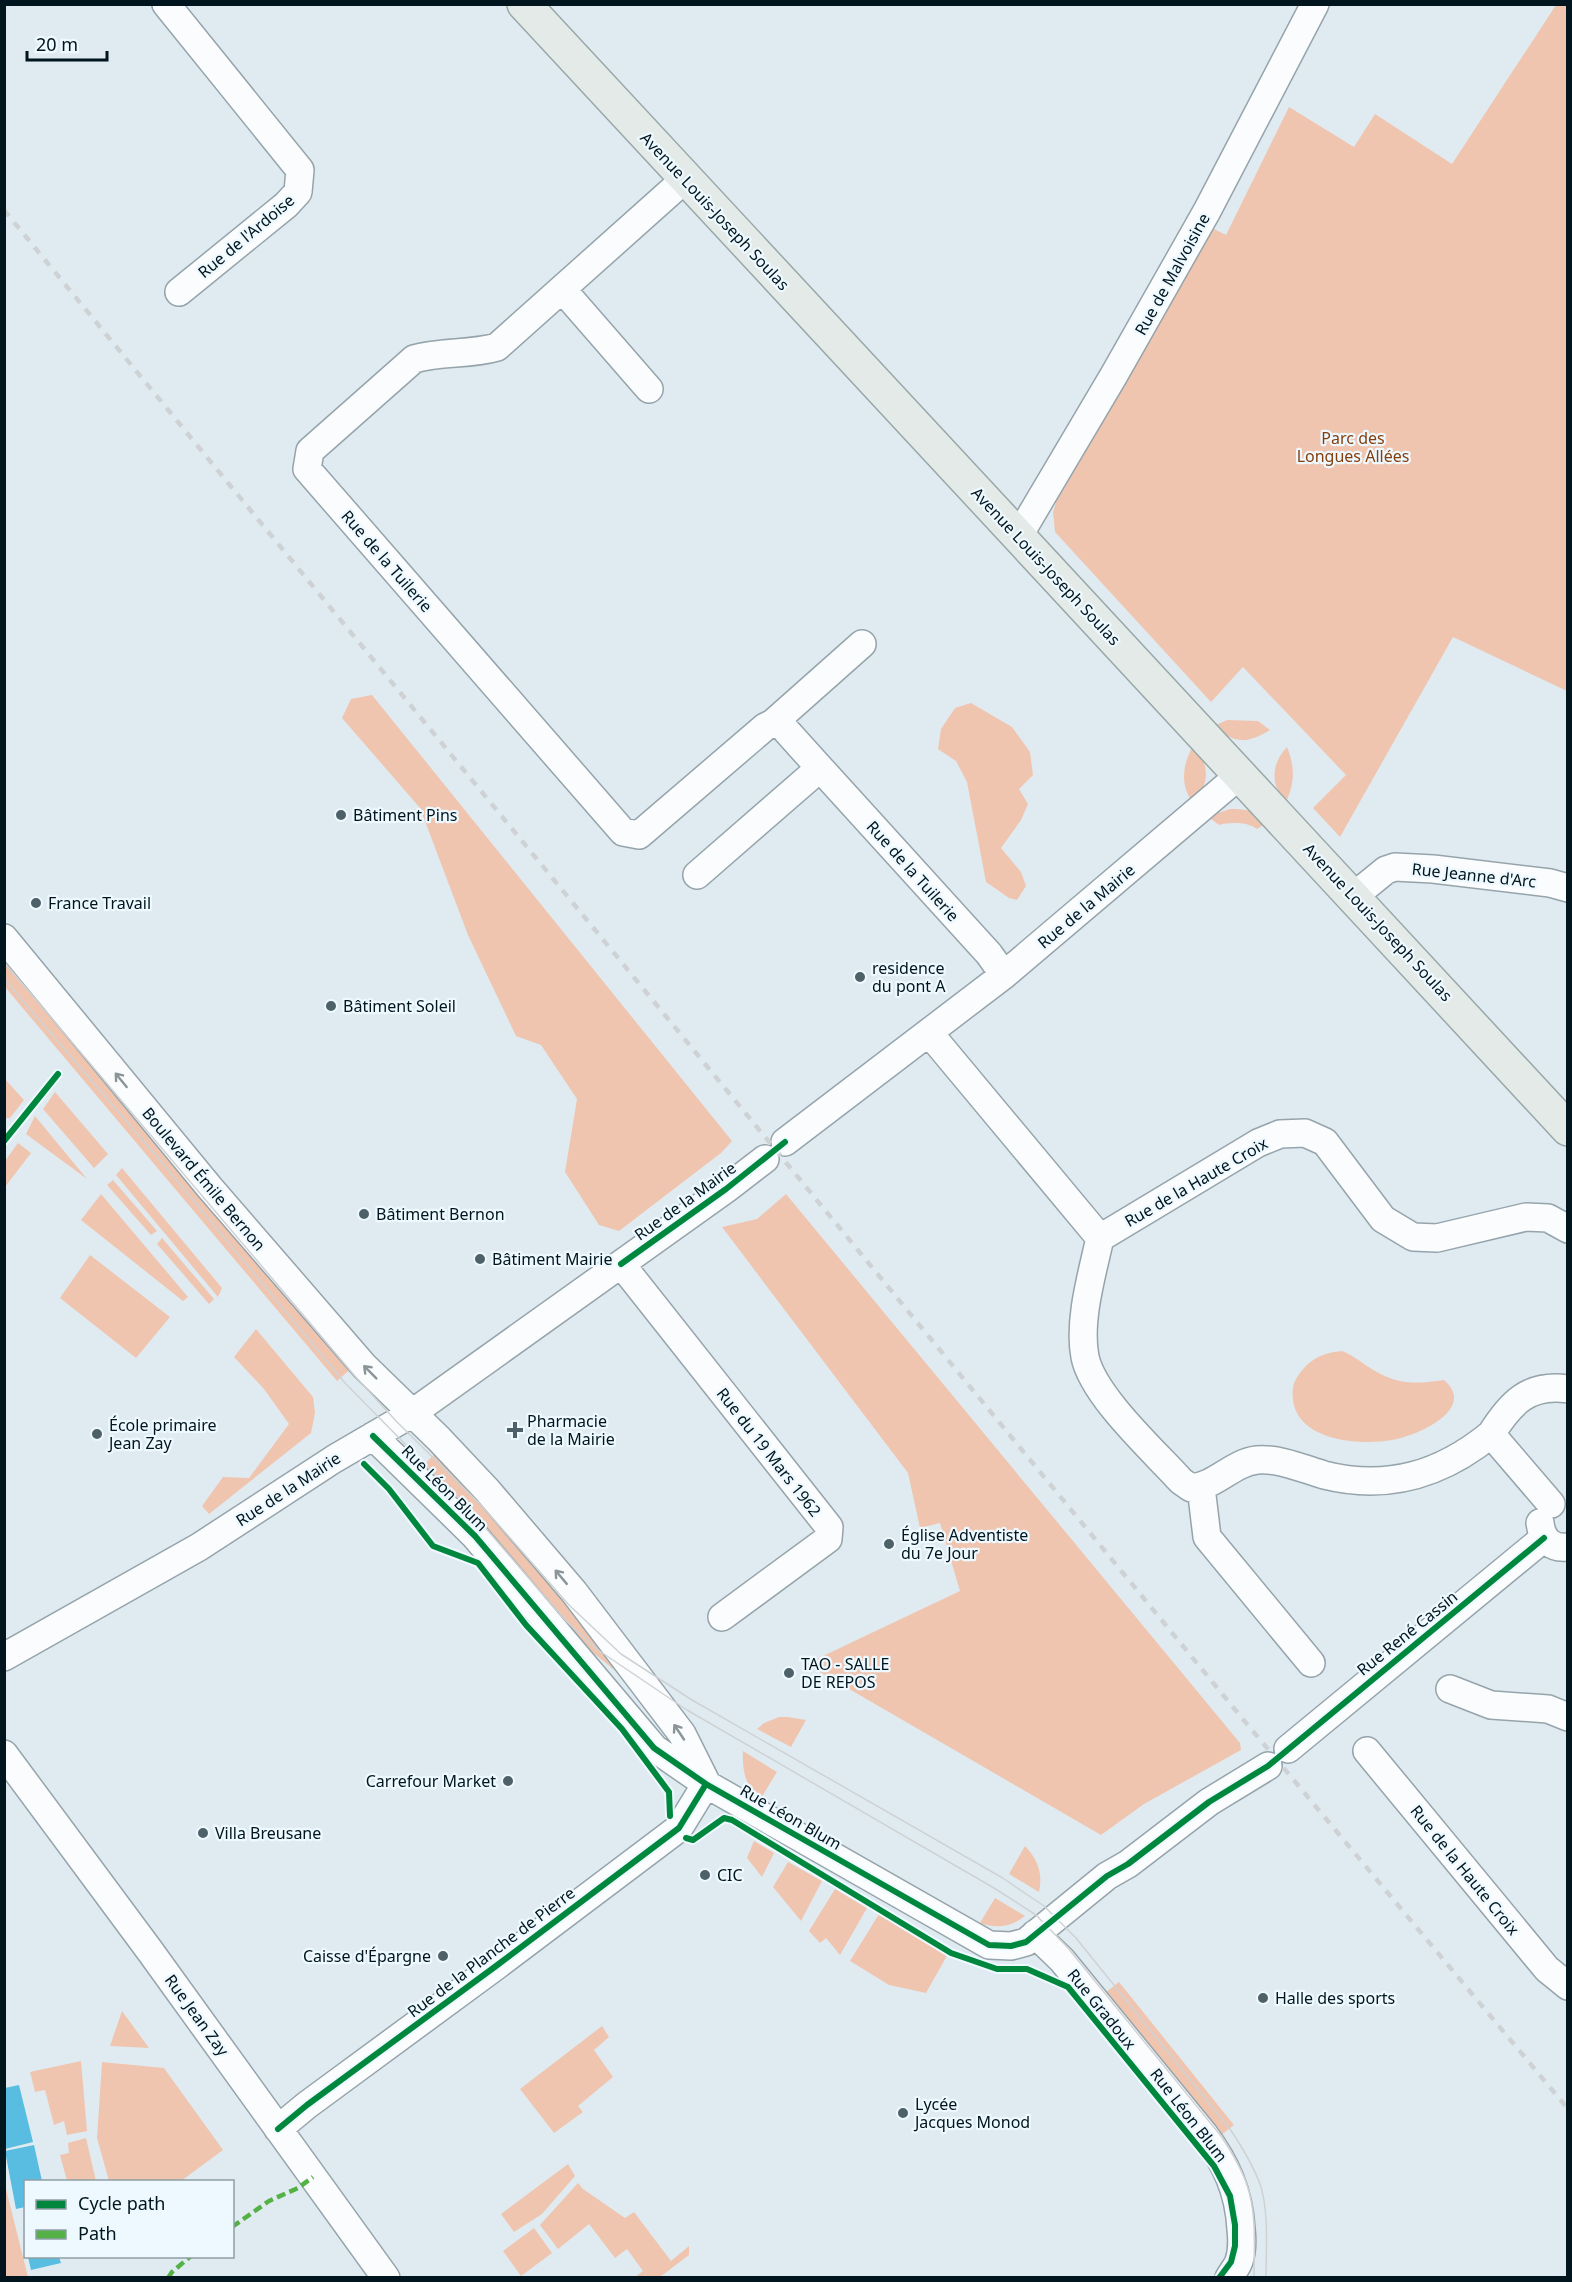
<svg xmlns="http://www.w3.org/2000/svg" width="1572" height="2282" font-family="'Noto Sans',sans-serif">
  <rect width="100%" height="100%" fill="#e0ebf1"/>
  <path fill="#efc5b0" d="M 1556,5 L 1567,5 L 1567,691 L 1453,637 L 1340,837 L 1313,808 L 1346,775 L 1243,667 L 1211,702 L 1055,532 L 1053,512 L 1061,487 L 1212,228 L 1226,235 L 1289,107 L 1354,147 L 1375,114 L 1452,164 Z
    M 372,695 L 732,1141 L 721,1153 L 619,1231 L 599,1225 L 565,1172 L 577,1099 L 541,1045 L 516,1036 L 468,935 L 420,808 L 342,718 L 351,699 Z
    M 971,703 L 1012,727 L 1030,752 L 1033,775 L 1019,789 L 1028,804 L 1021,820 L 1001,848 L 1021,872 L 1026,886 L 1017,900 L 1009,898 L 986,882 L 967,782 L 956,761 L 938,749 L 941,729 L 955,708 Z
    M 1227,720 L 1258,721 L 1270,730 C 1248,744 1233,744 1214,726 Z
    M 1194,744 C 1209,764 1211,783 1193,803 C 1179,784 1183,763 1194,744 Z
    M 1287,747 C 1295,767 1295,782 1286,802 C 1270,785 1271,764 1287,747 Z
    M 1230,809 C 1246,809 1256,810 1267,823 L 1257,829 C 1248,822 1230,822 1219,825 L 1211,819 L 1218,813 Z
    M 4,953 L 353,1367 L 337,1381 L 5,987 Z
    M 4,1078 L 24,1100 L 10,1118 L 5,1118 Z
    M 55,1092 L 108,1154 L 94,1168 L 43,1109 Z
    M 35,1116 L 87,1179 L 26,1134 Z
    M 18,1143 L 31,1153 L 5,1187 L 5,1161 Z
    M 122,1168 L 222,1288 L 218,1297 L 116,1175 Z
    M 113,1180 L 157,1231 L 151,1235 L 107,1185 Z
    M 101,1194 L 188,1297 L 183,1301 L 81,1220 Z
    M 786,1194 L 1240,1743 L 1241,1750 L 1144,1804 L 1101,1835 L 806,1664 L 960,1591 L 940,1523 L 920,1528 L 908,1473 L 722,1227 L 757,1219 Z
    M 162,1238 L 214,1299 L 209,1304 L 157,1244 Z
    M 90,1255 L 170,1317 L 136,1358 L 60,1298 Z
    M 256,1329 L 313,1397 L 315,1413 L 311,1433 L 209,1514 L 202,1506 L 223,1477 L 249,1478 L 289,1424 L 264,1389 L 234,1357 Z
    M 1342,1351 C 1355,1356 1363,1364 1375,1371 C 1399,1385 1418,1384 1444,1380 C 1478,1409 1417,1436 1392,1440 C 1363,1445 1312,1442 1297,1413 C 1292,1404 1291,1389 1295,1381 C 1306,1361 1320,1353 1342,1351 Z
    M 439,1449 L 516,1533 L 628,1681 L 586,1647 L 420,1469 Z
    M 779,1717 L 788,1717 L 806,1720 L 791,1747 L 757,1729 L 764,1723 Z
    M 743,1751 L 777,1772 L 761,1798 C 745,1787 742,1770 743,1751 Z
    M 754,1841 L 774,1853 L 762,1877 L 747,1858 Z
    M 1025,1846 C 1038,1860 1043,1873 1039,1892 L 1009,1874 Z
    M 788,1862 L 822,1881 L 801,1921 L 773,1887 Z
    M 835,1889 L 867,1908 L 840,1955 L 826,1938 L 820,1943 L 809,1931 Z
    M 995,1898 L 1025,1916 C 1011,1927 997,1929 980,1923 Z
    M 879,1914 L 948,1954 L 926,1993 L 889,1985 L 850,1961 Z
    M 1119,1982 L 1234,2125 L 1216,2139 L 1101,1996 Z
    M 122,2011 L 149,2048 L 110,2046 Z
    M 602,2026 L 609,2037 L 594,2050 L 613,2077 L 578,2106 L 583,2112 L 554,2133 L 520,2089 Z
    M 81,2061 L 87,2131 L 67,2135 L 64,2121 L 54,2125 L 45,2090 L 35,2092 L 30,2072 Z
    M 102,2062 L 164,2068 L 223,2150 L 181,2181 L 109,2181 L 97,2138 Z
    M 86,2138 L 96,2181 L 67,2181 L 60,2155 L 69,2153 L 68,2143 Z
    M 568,2164 L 575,2176 L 542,2214 L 514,2232 L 501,2214 Z
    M 578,2183 L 583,2189 L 625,2218 L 634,2212 L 671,2261 L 689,2246 L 689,2255 L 660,2277 L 635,2277 L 643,2271 L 627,2249 L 615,2258 L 589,2224 L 558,2249 L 540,2225 Z
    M 4,2185 L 5,2185 L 28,2277 L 5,2277 Z
    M 534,2228 L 552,2253 L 521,2276 L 503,2251 Z"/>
  <path fill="#58bde0" d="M 19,2085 L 33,2142 L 5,2149 L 5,2088 Z
    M 34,2145 L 42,2181 L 26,2182 L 25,2207 L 16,2209 L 5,2151 Z
    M 28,2257 L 59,2257 L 61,2263 L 31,2270 Z"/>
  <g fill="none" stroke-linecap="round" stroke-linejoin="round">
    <g stroke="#95a4ab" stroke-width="30">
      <path id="minor" d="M 166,4 L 300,170 L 298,192 L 286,205 L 179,292
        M 685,179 L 497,347 C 470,355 441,351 414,359 L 310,451 L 307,469 L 623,832 L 639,835 L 765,727 L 773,723 L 783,727 L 820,768
        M 562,289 L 649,389
        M 1018,537 L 1114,375 L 1207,211 L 1315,4
        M 773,723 L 862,644
        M 697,875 L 820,768 L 989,954 L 1004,975
        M 1354,896 L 1386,870 L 1395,867 L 1433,869 L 1550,883 L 1568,888
        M 4,938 L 210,1188 L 364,1366 L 439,1439 L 487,1490 L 574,1592 L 682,1734 L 706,1782
        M 930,1034 L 1100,1238
        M 785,1142 L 1004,975 L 1241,774
        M 621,1264 L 829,1527 L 828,1539 L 722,1617
        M 1491,1434 C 1510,1404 1528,1383 1568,1389
        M 373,1436 L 475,1536 L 654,1748 L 706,1784 L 989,1945 L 1011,1946 L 1026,1942 L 1107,1876 L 1128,1864 L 1209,1802 L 1268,1766
        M 1201,1487 L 1207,1537 L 1311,1663
        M 1551,1504 L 1491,1434 C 1441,1475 1387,1491 1324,1475 C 1304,1469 1279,1458 1257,1460 C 1232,1463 1216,1486 1191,1488 L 1181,1481 C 1154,1451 1093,1396 1085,1357 C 1078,1321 1092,1274 1100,1238 L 1258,1143 L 1280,1134 L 1305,1133 L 1325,1142 L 1383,1219 L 1413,1237 L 1437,1238 L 1526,1217 L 1548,1218 L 1568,1229
        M 1540,1523 C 1542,1539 1551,1549 1568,1547
        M 4,1657 L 199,1547 L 334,1459 L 411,1414 L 726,1189 L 765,1159
        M 1450,1689 L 1491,1705 L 1548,1709 L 1568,1717
        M 1288,1749 L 1544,1538
        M 1367,1751 L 1547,1969 L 1568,1986
        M 4,1754 L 150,1951 L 386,2278
        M 1035,1934 L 1062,1960 L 1204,2134 C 1226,2163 1239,2192 1241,2229 C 1242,2238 1242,2252 1239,2261 C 1237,2267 1232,2272 1229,2278
        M 278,2129 L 307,2105 L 496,1966 L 679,1828 L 706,1784"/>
    </g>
    <g stroke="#98a8a8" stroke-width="36">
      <path id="major" d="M 524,4 C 871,380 1222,752 1568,1129"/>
    </g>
    <use href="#minor" stroke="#fafcfd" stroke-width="27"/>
    <use href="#major" stroke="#e3eae8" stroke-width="33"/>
    <path stroke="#ced2d5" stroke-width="1.5" d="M 4,962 L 354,1375 L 397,1422 L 481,1505 L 569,1605 L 621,1654 L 692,1700 L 1001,1877 L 1044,1906 L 1076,1938 L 1230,2129 C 1242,2147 1254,2166 1261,2187 C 1269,2215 1266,2249 1266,2278
      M 4,979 L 159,1159 L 345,1383 L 470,1510 L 566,1621 L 598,1650 L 687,1710 L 994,1888 L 1036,1915 L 1068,1948 L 1221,2136 C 1231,2151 1241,2167 1247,2185 C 1257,2214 1254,2247 1254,2278"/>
    <path stroke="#ced2d5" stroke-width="4.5" stroke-dasharray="8 8" stroke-linecap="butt" d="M 4,210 L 1242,1718 L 1568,2109"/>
    <path stroke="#54b145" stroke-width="4.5" stroke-dasharray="9 4.5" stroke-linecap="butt" d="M 232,2227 L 269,2201 L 298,2188 L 313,2177
      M 168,2278 L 172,2272 L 191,2256"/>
    <g stroke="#eef9ff" stroke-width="10">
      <path id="cycleway" d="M 4,1141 L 58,1074
        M 621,1264 L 726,1189 L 785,1142
        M 373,1436 L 475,1536 L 654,1748 L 706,1784 L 989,1945 L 1011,1946 L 1026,1942 L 1107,1876 L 1128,1864 L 1209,1802 L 1268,1766 L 1544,1538
        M 364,1464 L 389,1489 L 433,1546 L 478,1563 L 526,1625 L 622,1729 L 669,1792 L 670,1816
        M 686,1838 L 693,1840 L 724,1818 L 732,1820 L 951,1953 L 997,1969 L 1027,1969 L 1068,1987 L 1214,2166 L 1230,2196 L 1235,2225 L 1235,2246 L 1231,2262 L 1219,2278
        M 278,2129 L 307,2105 L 496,1966 L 679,1828 L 706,1784"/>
    </g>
    <use href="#cycleway" stroke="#00873e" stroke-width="6"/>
  </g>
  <defs><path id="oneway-shaft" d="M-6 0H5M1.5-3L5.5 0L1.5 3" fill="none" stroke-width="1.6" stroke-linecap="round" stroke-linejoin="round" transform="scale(1.5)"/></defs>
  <g stroke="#8a9499">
    <use href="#oneway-shaft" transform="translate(121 1080) rotate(-129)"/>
    <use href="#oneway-shaft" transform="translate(370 1372) rotate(-135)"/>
    <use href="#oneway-shaft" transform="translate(561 1577) rotate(-130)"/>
    <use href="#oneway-shaft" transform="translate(679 1732) rotate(-124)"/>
  </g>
  <g fill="#4e6068" stroke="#eef9ff" stroke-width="2">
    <circle cx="341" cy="815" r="6"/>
    <circle cx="36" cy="903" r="6"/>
    <circle cx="860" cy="977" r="6"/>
    <circle cx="331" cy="1006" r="6"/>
    <circle cx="364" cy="1214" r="6"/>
    <circle cx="480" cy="1259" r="6"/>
    <path d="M512 1421h6v6h6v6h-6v6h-6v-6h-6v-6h6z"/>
    <circle cx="97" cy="1434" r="6"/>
    <circle cx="889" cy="1544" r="6"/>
    <circle cx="789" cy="1673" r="6"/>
    <circle cx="508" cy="1781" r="6"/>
    <circle cx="203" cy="1833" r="6"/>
    <circle cx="705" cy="1875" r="6"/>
    <circle cx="443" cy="1956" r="6"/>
    <circle cx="1263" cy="1998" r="6"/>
    <circle cx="903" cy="2113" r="6"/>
  </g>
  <g text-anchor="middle" stroke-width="4.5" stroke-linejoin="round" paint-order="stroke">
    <g font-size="16" fill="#00151e" stroke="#eef9ff">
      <text transform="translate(715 211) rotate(47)" y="6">Avenue Louis-Joseph Soulas</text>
      <text transform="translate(246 236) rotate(-40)" y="6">Rue de l'Ardoise</text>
      <text transform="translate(1172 274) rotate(-61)" y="6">Rue de Malvoisine</text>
      <text transform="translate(387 561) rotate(49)" y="6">Rue de la Tuilerie</text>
      <text transform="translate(1046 566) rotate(47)" y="6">Avenue Louis-Joseph Soulas</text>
      <text transform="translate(913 871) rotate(48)" y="6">Rue de la Tuilerie</text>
      <text transform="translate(1474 875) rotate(6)" y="6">Rue Jeanne d'Arc</text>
      <text transform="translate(1086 906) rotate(-40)" y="6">Rue de la Mairie</text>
      <text transform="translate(1378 922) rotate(47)" y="6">Avenue Louis-Joseph Soulas</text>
      <text transform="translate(204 1179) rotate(50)" y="6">Boulevard Émile Bernon</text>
      <text transform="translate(1196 1182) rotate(-30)" y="6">Rue de la Haute Croix</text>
      <text transform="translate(685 1201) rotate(-36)" y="6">Rue de la Mairie</text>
      <text transform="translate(769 1452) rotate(52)" y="6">Rue du 19 Mars 1962</text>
      <text transform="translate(445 1488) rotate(45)" y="6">Rue Léon Blum</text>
      <text transform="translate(288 1489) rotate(-33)" y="6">Rue de la Mairie</text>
      <text transform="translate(1407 1633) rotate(-39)" y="6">Rue René Cassin</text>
      <text transform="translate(791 1817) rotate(30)" y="6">Rue Léon Blum</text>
      <text transform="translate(1465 1870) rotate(51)" y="6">Rue de la Haute Croix</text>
      <text transform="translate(491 1952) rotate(-37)" y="6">Rue de la Planche de Pierre</text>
      <text transform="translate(1102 2009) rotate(51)" y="6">Rue Gradoux</text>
      <text transform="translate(197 2015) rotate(54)" y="6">Rue Jean Zay</text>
      <text transform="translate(1189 2115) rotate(52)" y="6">Rue Léon Blum</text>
    </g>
    <g font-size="16" fill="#853d0c" stroke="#eef9ff">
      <text x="1353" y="444">Parc des<tspan x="1353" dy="18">Longues Allées</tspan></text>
    </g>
    <g font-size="16" fill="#00151e" stroke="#eef9ff" text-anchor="start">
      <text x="353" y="821">Bâtiment Pins</text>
      <text x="48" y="909">France Travail</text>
      <text x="872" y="974">residence<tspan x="872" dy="18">du pont A</tspan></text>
      <text x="343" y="1012">Bâtiment Soleil</text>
      <text x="376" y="1220">Bâtiment Bernon</text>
      <text x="492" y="1265">Bâtiment Mairie</text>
      <text x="527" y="1427">Pharmacie<tspan x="527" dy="18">de la Mairie</tspan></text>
      <text x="109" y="1431">École primaire<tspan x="109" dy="18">Jean Zay</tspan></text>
      <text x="901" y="1541">Église Adventiste<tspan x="901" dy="18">du 7e Jour</tspan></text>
      <text x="801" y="1670">TAO - SALLE<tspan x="801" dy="18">DE REPOS</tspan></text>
      <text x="496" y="1787" text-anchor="end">Carrefour Market</text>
      <text x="215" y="1839">Villa Breusane</text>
      <text x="717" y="1881">CIC</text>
      <text x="431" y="1962" text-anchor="end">Caisse d'Épargne</text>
      <text x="1275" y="2004">Halle des sports</text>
      <text x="915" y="2110">Lycée<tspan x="915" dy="18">Jacques Monod</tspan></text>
    </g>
  </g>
  <rect width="1572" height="2282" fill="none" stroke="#00151e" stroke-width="12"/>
  <rect x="24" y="2180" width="210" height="78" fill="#eef9ff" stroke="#8f9ea5" stroke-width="1.5"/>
  <rect x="36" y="2200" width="30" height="9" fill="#00873e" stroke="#8f9ea5" stroke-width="1.5"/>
  <text x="78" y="2210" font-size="18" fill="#00151e">Cycle path</text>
  <rect x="36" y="2230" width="30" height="9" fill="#54b145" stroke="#8f9ea5" stroke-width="1.5"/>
  <text x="78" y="2240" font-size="18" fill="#00151e">Path</text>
  <path d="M27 51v9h80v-9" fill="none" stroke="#00151e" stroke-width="3"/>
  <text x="36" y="51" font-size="18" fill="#00151e" stroke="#eef9ff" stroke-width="4.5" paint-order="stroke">20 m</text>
</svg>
